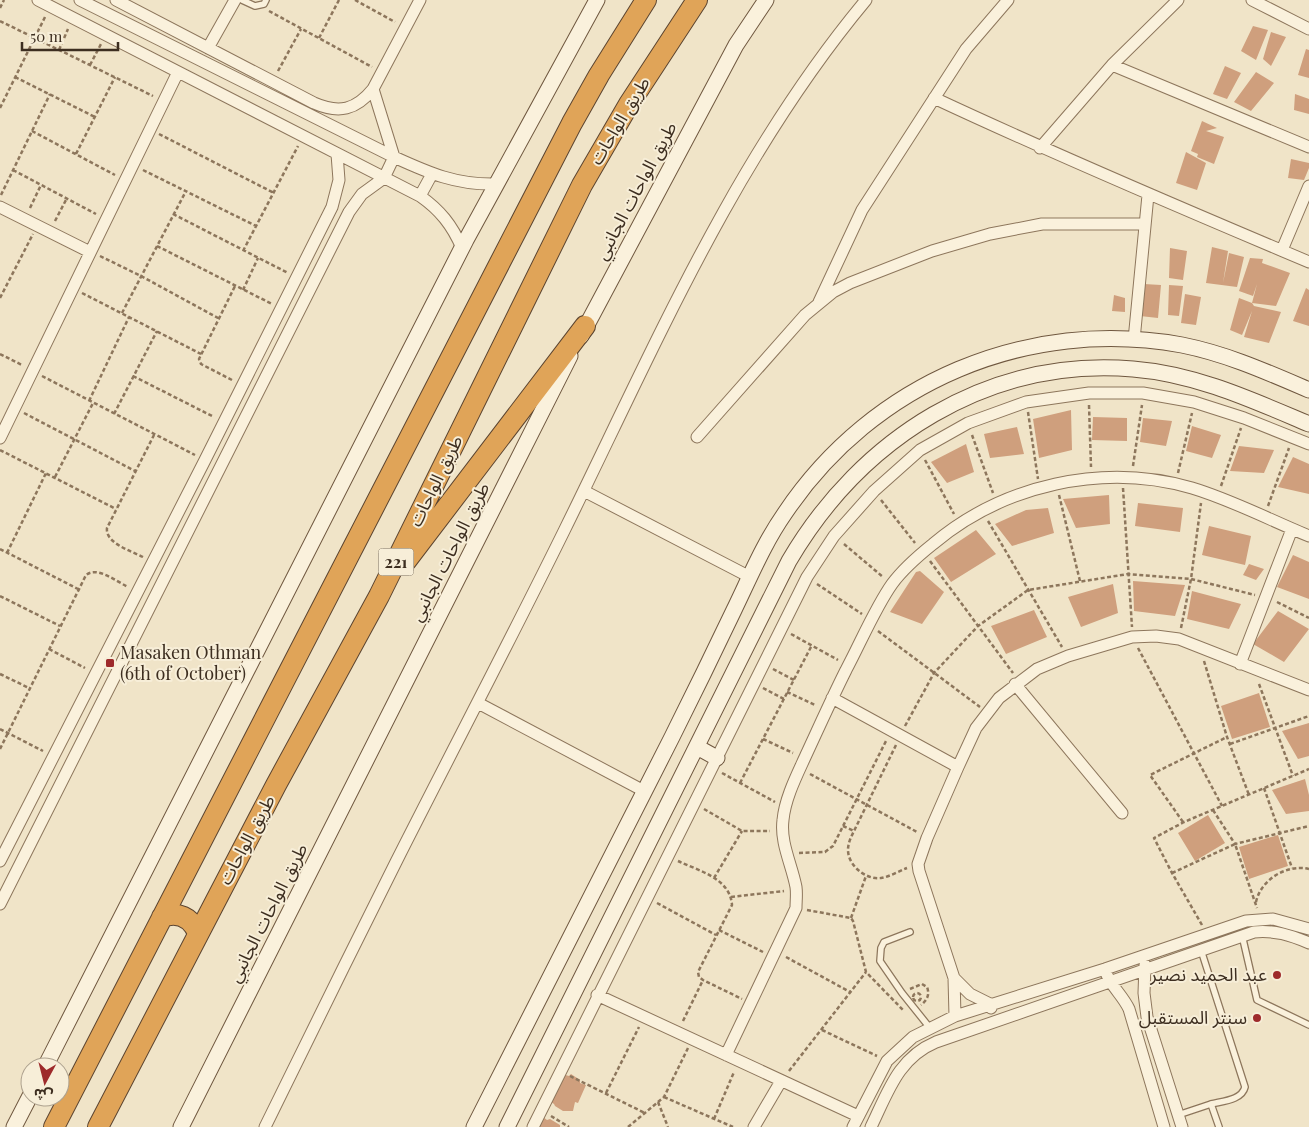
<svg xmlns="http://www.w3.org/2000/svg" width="1309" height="1127" font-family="'Playfair Display','Noto Sans Arabic',serif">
  <rect width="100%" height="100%" fill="#f0e4c8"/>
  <path fill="#cf9f7d" d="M 1253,26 L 1268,30 L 1256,60 L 1241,51 Z
    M 1271,32 L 1286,37 L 1271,66 L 1263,59 Z
    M 1306,49 L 1309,50 L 1309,78 L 1298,75 Z
    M 1225,66 L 1241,73 L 1227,99 L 1213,94 Z
    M 1256,72 L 1274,83 L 1251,111 L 1234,102 Z
    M 1295,94 L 1309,99 L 1309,114 L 1294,110 Z
    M 1202,121 L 1217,128 L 1206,131 L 1224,137 L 1214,164 L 1197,157 L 1198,154 L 1191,151 Z
    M 1186,152 L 1206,163 L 1197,190 L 1176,183 Z
    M 1291,159 L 1309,163 L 1309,168 L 1304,180 L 1288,178 Z
    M 1212,247 L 1228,251 L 1223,283 L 1229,253 L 1244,257 L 1237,287 L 1206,283 Z
    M 1170,248 L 1187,251 L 1183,280 L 1169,278 Z
    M 1250,258 L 1263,259 L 1262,263 L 1290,273 L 1276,306 L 1252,303 L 1257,284 L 1253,296 L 1239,291 Z
    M 1144,284 L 1161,285 L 1158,318 L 1140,316 Z
    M 1169,285 L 1183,286 L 1179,316 L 1168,315 Z
    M 1306,288 L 1309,290 L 1309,326 L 1293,321 Z
    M 1185,294 L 1201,297 L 1196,325 L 1181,323 Z
    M 1114,295 L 1125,298 L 1125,312 L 1112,311 Z
    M 1239,298 L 1252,303 L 1254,306 L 1281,312 L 1269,343 L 1244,337 L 1252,311 L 1242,335 L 1230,330 Z
    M 1071,410 L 1072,450 L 1039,458 L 1033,419 Z
    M 1093,417 L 1127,418 L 1127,441 L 1092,440 Z
    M 1143,418 L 1172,421 L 1166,446 L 1140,442 Z
    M 1192,426 L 1221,435 L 1212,458 L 1186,451 Z
    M 1017,427 L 1024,454 L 990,458 L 984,434 Z
    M 966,444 L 974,472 L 947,483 L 931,462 Z
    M 1239,446 L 1274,450 L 1264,473 L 1230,471 Z
    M 1293,457 L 1309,464 L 1309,494 L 1278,487 Z
    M 1109,495 L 1110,524 L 1076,528 L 1063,499 Z
    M 1138,503 L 1183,508 L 1180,532 L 1135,526 Z
    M 1048,508 L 1054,533 L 1012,546 L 995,524 L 1026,510 Z
    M 1209,526 L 1251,536 L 1245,565 L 1202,555 Z
    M 976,530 L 996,554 L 951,582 L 934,558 Z
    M 1293,555 L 1309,562 L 1309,599 L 1277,587 Z
    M 1249,564 L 1264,569 L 1256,580 L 1243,575 Z
    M 920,571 L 944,592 L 922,624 L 890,612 L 916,572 Z
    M 1133,581 L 1185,585 L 1175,616 L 1134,611 Z
    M 1113,584 L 1118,613 L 1081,627 L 1068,597 Z
    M 1192,591 L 1241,604 L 1229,629 L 1187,619 Z
    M 1034,610 L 1047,637 L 1006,654 L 991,626 Z
    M 1278,611 L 1309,629 L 1284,662 L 1253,644 Z
    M 1259,693 L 1270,727 L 1232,739 L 1221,706 Z
    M 1309,723 L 1309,756 L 1298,759 L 1282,731 Z
    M 1305,779 L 1309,795 L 1309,811 L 1286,814 L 1272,790 Z
    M 1208,815 L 1225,843 L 1195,861 L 1178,833 Z
    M 1278,835 L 1288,866 L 1249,879 L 1239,847 Z
    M 562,1074 L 569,1076 L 571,1074 L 580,1080 L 580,1083 L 586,1085 L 578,1103 L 575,1102 L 573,1111 L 563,1111 L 555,1106 L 554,1104 L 551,1102 Z
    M 543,1117 L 547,1120 L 550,1119 L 560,1125 L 560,1127 L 538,1127 Z"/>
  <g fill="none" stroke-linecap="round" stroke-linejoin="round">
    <g stroke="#8d765c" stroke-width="8">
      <path id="lane" d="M 242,0 L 255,6 L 264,4 L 266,0
        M 910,932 L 884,942 L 881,948 L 880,961 L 902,993 L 930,1028
        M 1242,935 L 1257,1000 L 1309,1025
        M 1201,950 L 1245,1087 C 1242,1100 1223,1101 1211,1104
        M 1178,1115 L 1211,1104 L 1219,1127"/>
    </g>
    <g stroke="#8d765c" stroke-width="13">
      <path id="street" d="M 38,0 L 420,196 C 440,210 452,225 462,248
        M 80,0 L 394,157 C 429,173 456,185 496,184
        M 116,0 L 314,103 C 339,114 356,110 373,89 L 420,0
        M 1252,0 L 1309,29
        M 208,48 L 235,0
        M 1112,65 L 1309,147
        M 934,98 C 1058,156 1183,209 1309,262
        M 1040,148 L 1112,65 L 1178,0
        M 420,196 L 432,174
        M 0,207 L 90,252
        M 1282,250 L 1309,186
        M 819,302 L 862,210 L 966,49 L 1008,0
        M 1134,340 L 1148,195
        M 697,437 L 805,315 L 833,292 L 850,283 L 932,251 L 990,234 L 1042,224 L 1145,224
        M 0,438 L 178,72
        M 584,491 L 750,577
        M 1240,664 L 1292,529
        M 1015,684 L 1122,813
        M 832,698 L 958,767
        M 478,703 L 644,791
        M 0,861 L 205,460 L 332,207 L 339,180 L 337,154
        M 0,904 L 349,212 L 362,194 L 384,178 L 394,157 L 373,89
        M 1145,965 L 1144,993 L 1147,1017 L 1182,1127
        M 1107,975 C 1112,987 1123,996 1129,1009 L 1164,1127
        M 954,978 L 970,994 L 990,1004 L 991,1008
        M 597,995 L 858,1116
        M 955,1016 L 954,978 L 919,871 L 918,864 L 927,838 L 958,767 L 976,728 L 999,698 L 1037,669 L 1068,656 L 1132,637 L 1156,636 L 1179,639 L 1309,690
        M 726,1055 L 796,908 C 796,901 797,894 796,887 C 792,865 780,843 783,820 C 785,798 797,775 806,755 C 819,727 832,698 846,670 C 860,644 875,608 892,584 C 903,569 918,556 933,544 C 1003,485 1103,462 1192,488 C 1232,500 1270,520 1309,536
        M 265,1127 C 308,1039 352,950 396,862 C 452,751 510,641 565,529 C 654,348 735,157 866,0
        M 533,1127 L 807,577 L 834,536 L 874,491 L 920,450 L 968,423 L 1026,402 L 1089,393 L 1143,393 L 1194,402 L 1244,418 L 1309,444
        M 754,1127 L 781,1081
        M 853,1127 L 887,1061 L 913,1037 L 955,1016 L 1105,969 L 1246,921 L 1273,919 L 1309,929
        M 871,1127 C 888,1092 898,1058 936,1042 L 1254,932 C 1275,930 1290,935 1309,943"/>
    </g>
    <g stroke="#6f573f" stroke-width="17">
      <path id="secondary" d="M 581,336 L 736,45 L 766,0
        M 697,747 L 717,758
        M 45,1067 L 466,240 L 597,0
        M 14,1127 L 30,1096
        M 181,1127 L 570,356
        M 474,1127 C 540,997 606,867 672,737 C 693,695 714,652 734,610 C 750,577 764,543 785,513 C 873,382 1027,317 1182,345 C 1227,354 1267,372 1309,390
        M 507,1127 L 789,561 C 861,438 988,357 1133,369 C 1196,374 1252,400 1309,424"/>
    </g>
    <g stroke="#5b4430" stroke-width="22">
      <path id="highway" d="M 406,561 L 585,326
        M 162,917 C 178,911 191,917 198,933
        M 54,1127 L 572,123 L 599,75 L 646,0
        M 98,1127 L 276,785 L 379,596 L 582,185 L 629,104 L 697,0"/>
    </g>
    <path stroke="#8d765c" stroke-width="2.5" stroke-dasharray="4 2.5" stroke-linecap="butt" d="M 355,0 L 395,22
      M 0,8 L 4,0
      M 269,11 L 372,67
      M 0,21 L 153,96
      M 319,38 L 339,0
      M 59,50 L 68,29
      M 90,65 L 101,44
      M 278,71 L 301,29
      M 15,77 L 95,117
      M 0,108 L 46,15
      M 32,131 L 115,175
      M 159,134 L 274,193
      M 76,154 L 115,77
      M 13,170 L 96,214
      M 143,170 L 256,226
      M 1,195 L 50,94
      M 30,208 L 41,185
      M 173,214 L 288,273
      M 55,221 L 67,198
      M 157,246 L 272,304
      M 243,251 L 298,146
      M 100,256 L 141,276 L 218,318
      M 243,290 L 258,258
      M 82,293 L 201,354
      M 0,298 L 33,234
      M 122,313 L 186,191
      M 0,354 L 22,365
      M 42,376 L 195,455
      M 133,376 L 214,417
      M 232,380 L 201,364 L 199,359 L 235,286
      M 89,401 L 129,317
      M 1089,405 L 1091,467
      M 1028,412 L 1038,479
      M 24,413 L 135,471
      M 114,414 L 157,331
      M 972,435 L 993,493
      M 0,450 L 116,509
      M 925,460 L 954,514
      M 1133,466 L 1142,405
      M 1178,473 L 1192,413
      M 55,477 L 93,403
      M 1221,486 L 1241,428
      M 1123,488 L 1132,627
      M 1059,495 L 1080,581
      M 881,500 L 915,543
      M 1268,506 L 1289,448
      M 988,521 L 1062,647
      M 844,544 L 883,577
      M 0,549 L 78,589
      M 7,553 L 46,473
      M 143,557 C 131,551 105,543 107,528 L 154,435
      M 930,561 L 1013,673
      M 817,584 L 862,614
      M 0,596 L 60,626
      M 1277,602 L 1309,618
      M 1181,628 L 1191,579 L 1201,503
      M 878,631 L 980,707
      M 791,634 L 838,660
      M 1138,648 L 1222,806
      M 49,649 L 85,668
      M 1204,661 L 1227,737 L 1249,795
      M 773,669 L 794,680
      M 0,674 L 29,688
      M 1259,684 L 1293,776
      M 763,688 L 784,699
      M 787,692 L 815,705
      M 905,726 L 934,673 L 978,626 L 1028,590 L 1128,574 L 1191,579 L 1255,595
      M 0,729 L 43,751
      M 763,739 L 793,753
      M 1230,744 L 1309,716
      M 896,745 L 854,831 C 851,837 848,843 848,850 C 848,865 865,880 881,878 C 889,877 899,871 907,868
      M 0,749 L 86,575 C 97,566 116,581 128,587
      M 722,773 L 775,802
      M 810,774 L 917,832
      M 740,783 L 812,645
      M 1264,788 L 1292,868
      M 704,809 L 742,831 L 770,831
      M 1213,810 L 1235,844 L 1309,826
      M 1183,822 L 1150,775 L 1227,737
      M 843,826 L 854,831
      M 799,853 L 825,852 L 833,846 L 886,741
      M 678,861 C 699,871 730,878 732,905 L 698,972 L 699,977 L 703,980 L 742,999
      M 1172,873 L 1235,844 L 1257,908
      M 714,878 L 742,831
      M 731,897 L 784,891
      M 1256,902 C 1261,879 1287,864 1309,869
      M 657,903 L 716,935
      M 807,910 L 851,918 L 853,921 L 866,972 L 903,1010
      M 851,918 L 866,876
      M 1202,925 L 1172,873 L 1154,838 L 1184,822 L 1309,769
      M 719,930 L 763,952
      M 786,957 L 850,992
      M 910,989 L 922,984 L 927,987 C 930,995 927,1000 921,1005
      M913 997a4 4 0 1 1 8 0a4 4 0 1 1-8 0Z
      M 683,1021 L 703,980
      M 822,1030 L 877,1056
      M 789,1071 L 866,972
      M 570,1076 L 645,1113
      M 606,1093 L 639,1027
      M 664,1097 L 733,1127
      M 658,1102 L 668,1127
      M 551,1116 L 569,1127
      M 714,1119 L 734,1072
      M 628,1127 L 664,1097 L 688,1048"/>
    <use href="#lane" stroke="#faf1dc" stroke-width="5.5"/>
    <use href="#street" stroke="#faf1dc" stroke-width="11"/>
    <use href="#secondary" stroke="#faf1dc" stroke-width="15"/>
    <use href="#highway" stroke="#e0a458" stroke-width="20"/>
  </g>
  <g fill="#9e2a2b" stroke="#f7eed8" stroke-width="2">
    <rect x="105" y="658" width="10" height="10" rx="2.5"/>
    <circle cx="1277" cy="975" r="5"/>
    <circle cx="1257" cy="1018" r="5"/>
  </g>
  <g text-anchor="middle" stroke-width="4" stroke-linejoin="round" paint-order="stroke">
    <rect fill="#f7eed8" stroke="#756857" stroke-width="1" x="378.5" y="548.5" width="35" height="27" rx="4"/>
    <g font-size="16" font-weight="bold" fill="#3d2e20">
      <text x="396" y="568">221</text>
    </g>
    <g font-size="18" fill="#3d2e20" stroke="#f7eed8">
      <text transform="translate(620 121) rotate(-59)" y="6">طريق الواحات</text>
      <text transform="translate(636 191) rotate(-62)" y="6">طريق الواحات الجانبي</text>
      <text transform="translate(436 481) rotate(-64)" y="6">طريق الواحات</text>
      <text transform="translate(450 552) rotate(-63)" y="6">طريق الواحات الجانبي</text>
      <text transform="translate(247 840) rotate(-62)" y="6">طريق الواحات</text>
      <text transform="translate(268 913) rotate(-63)" y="6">طريق الواحات الجانبي</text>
    </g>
    <g font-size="18" fill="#3d2e20" stroke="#f7eed8" text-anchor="end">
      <text x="120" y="659" text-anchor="start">Masaken Othman<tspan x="120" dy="21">(6th of October)</tspan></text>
      <text x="1267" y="981">عبد الحميد نصير</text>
      <text x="1247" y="1024">سنتر المستقبل</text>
    </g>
  </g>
  <g transform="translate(45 1082) rotate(187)"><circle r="24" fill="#f7eed8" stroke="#ada18e"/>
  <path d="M0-4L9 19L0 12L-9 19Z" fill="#9e2a2b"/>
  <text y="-8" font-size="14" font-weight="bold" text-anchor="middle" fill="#3d2e20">ش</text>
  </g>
  <path d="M22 42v8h96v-8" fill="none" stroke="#3d2e20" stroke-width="2.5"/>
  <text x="30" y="42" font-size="15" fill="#3d2e20" stroke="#f7eed8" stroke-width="4" paint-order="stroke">50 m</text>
</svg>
